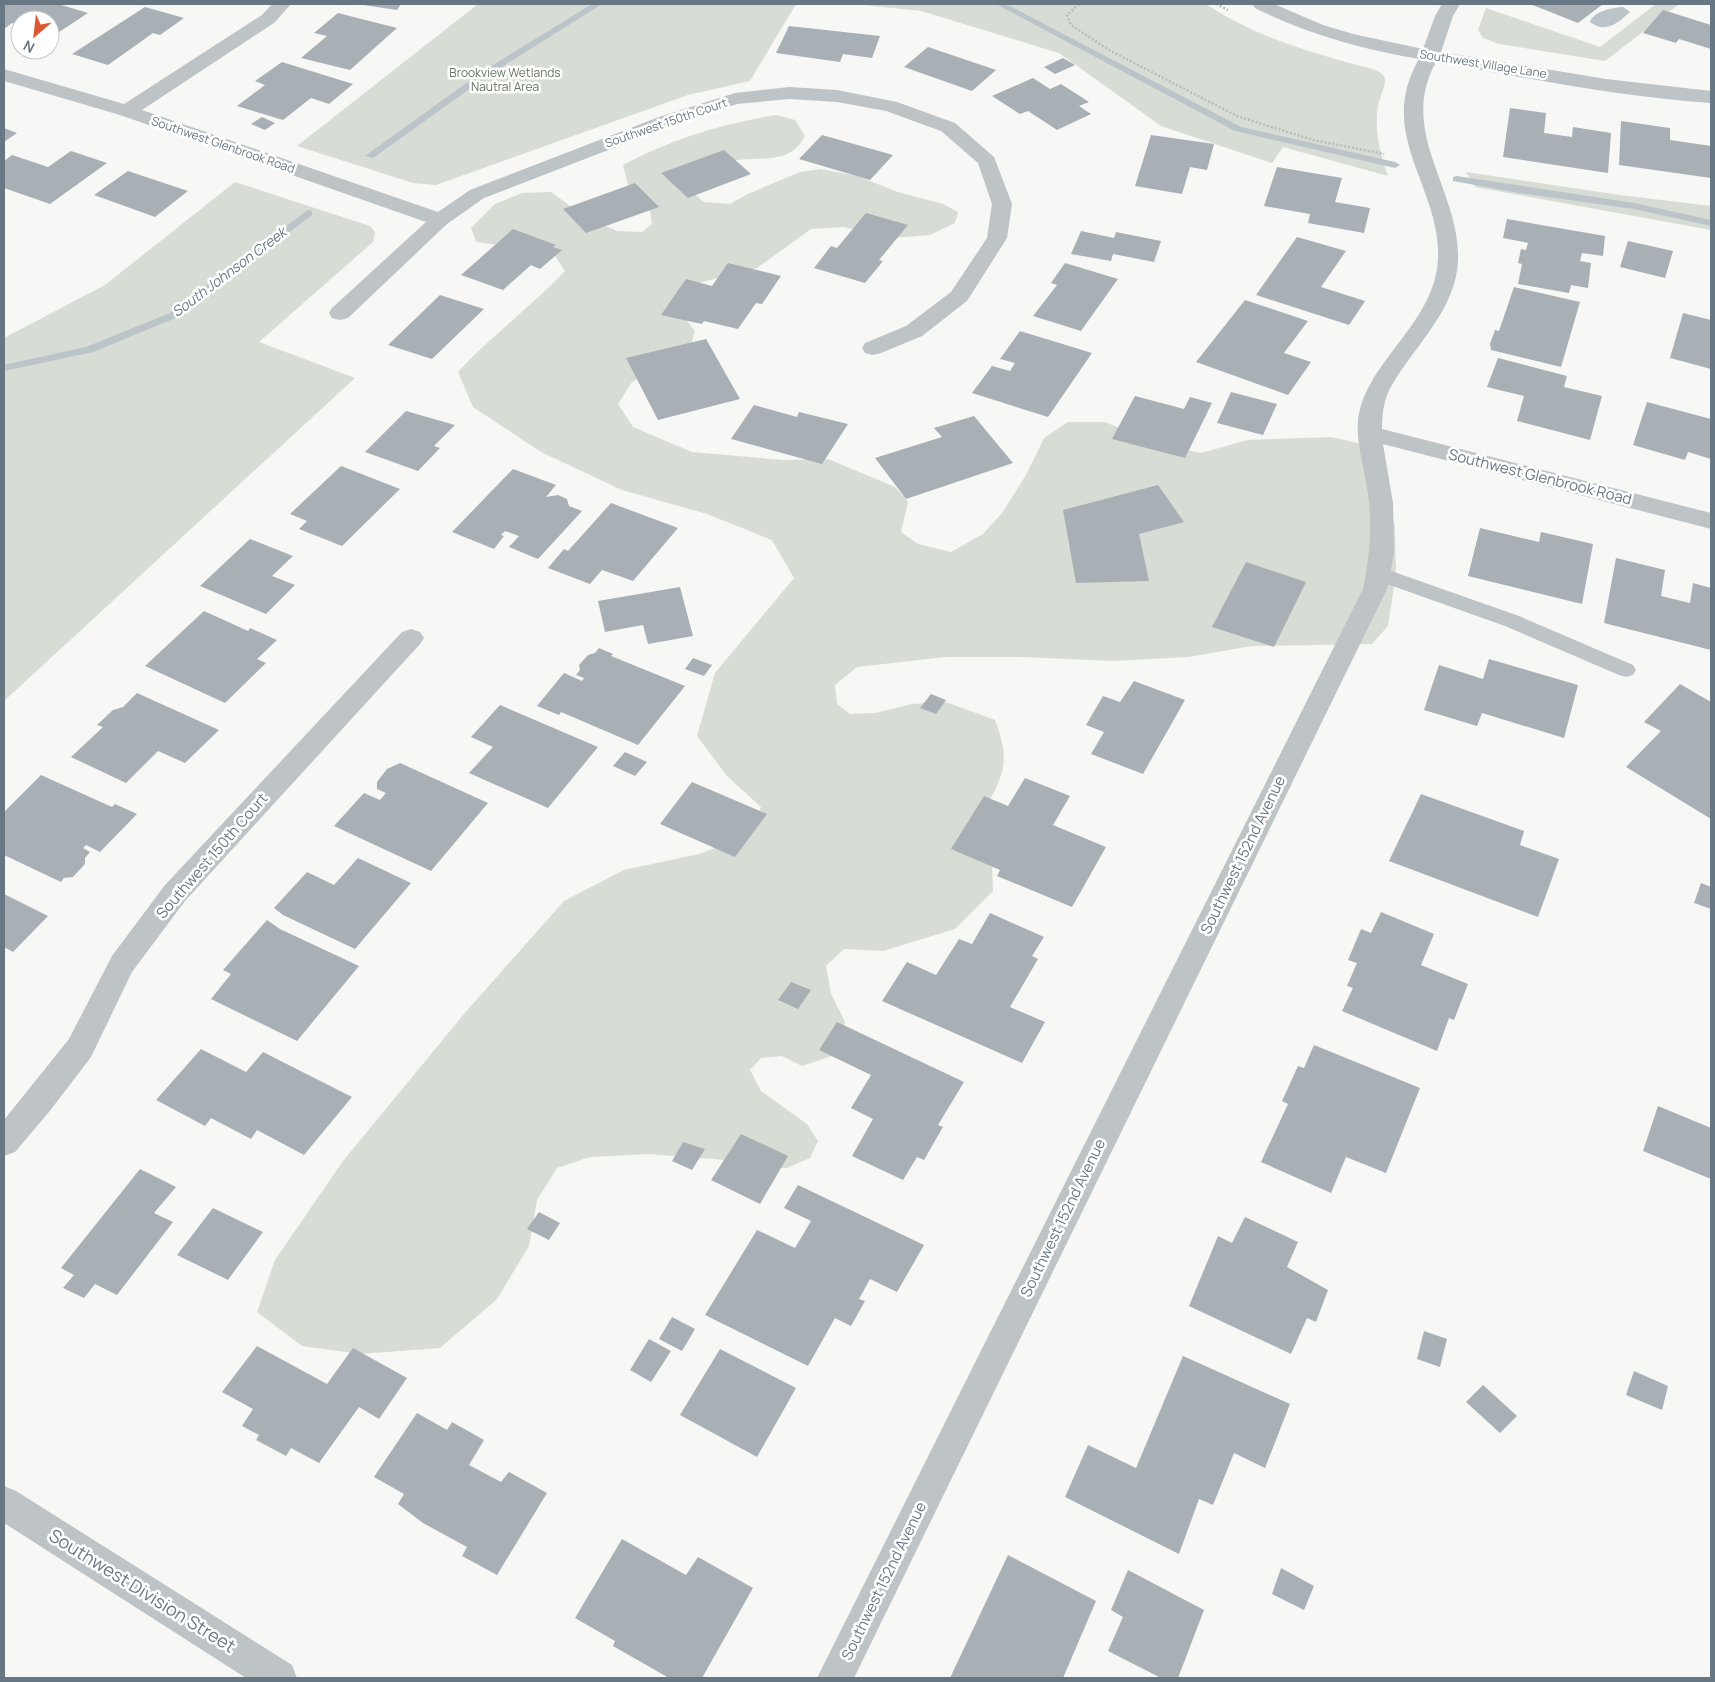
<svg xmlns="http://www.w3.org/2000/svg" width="1715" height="1682" font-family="Manrope,sans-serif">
  <rect width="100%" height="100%" fill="#f7f7f5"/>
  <path fill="#d7dcd4" d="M 478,4 L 796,4 L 750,81 L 688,95 L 436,185 L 413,183 L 297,146 Z
    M 854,4 L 1206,4 C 1257,38 1315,54 1373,69 C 1378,71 1384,74 1385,79 C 1386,86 1379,98 1378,106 C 1374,131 1380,153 1388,176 L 1283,147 L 1272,163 L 1161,126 L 1059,53 L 921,11 Z
    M 1656,4 L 1683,4 L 1678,5 L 1605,61 L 1499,44 L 1483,38 L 1478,30 L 1486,8 L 1600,47 Z
    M 776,115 L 795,120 L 805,136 C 788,168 758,154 730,162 C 715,167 699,178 685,186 L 704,202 L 730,204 L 748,194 L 800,172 L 821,169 L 857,176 L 898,192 L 943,204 L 958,212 L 955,223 L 930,235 L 894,238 L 844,227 L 811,229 L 757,268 L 687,286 L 674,305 L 695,331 L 690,349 L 632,382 L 618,404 L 633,427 L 692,452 L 783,460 L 828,459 L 895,487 L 908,502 L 901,532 L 918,544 L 951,552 L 983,534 L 1002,513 L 1026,475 L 1044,438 L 1068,422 L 1105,422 L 1153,442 L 1201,453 L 1248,440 L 1272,439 L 1331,437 L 1358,443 L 1383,470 L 1395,527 L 1396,574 L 1388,626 L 1372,644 L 1252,646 L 1188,657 L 1113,661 L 1022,657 L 945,657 L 857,667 L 835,685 L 837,704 L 850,714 L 875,713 L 912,704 L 946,702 L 995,720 C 1014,768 999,780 978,823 L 992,862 L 993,891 L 955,929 L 883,951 L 844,949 L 826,966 L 831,994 L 845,1022 L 838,1054 L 802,1066 L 782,1056 L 761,1058 L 750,1070 L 761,1091 L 807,1124 L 818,1141 L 810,1158 L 787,1168 L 755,1168 L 727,1160 L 647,1154 L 590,1157 L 557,1168 L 537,1200 L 529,1246 L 497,1299 L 440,1348 L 360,1354 L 302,1346 L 257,1312 L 275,1260 L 343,1161 L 464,1014 L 564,901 L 624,870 L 699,854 L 721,846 L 754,827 L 761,807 L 727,776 L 697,736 L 715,673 L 794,578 L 772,540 L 707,514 L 622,490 L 541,452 L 473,407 L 458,372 C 491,336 531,307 565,271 L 553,253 L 476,242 L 471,228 L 495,204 L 522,193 L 551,192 L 584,216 L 617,231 L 642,232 L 652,224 L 650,211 L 630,192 L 623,165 C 673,139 721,124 776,115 Z
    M 1466,172 L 1620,195 L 1711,206 L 1711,230 L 1475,187 Z
    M 235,182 L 370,226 L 375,232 L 373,242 L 259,342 L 355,378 L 4,701 L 4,338 L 105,285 Z"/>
  <path fill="#bac4c9" d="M 1623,7 L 1630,12 C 1618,23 1605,34 1590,22 C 1592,12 1614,7 1623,7 Z"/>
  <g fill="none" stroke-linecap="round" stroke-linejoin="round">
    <path fill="#bac4c9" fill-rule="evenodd" d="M 592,4 L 602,4 L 489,75 L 373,158 L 365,156 L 483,71 Z
      M 996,4 L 1006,4 L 1241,127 L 1395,162 L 1400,165 L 1395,168 L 1235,131 Z
      M 1457,176 L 1634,203 L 1711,220 L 1711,226 L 1634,209 L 1519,193 L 1453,181 L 1453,177 Z
      M 308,210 L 312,211 L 312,215 L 178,317 L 93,352 L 4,371 L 4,365 L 86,347 L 170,313 Z"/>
  </g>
  <path fill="#a8b0b5" d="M 4,4 L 58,4 L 88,13 L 50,38 L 50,20 L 20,20 L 20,25 L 12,23 L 4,29 Z
    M 356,4 L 401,4 L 397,10 Z
    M 1530,4 L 1603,4 L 1578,23 Z
    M 145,7 L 184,18 L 160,35 L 153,33 L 108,65 L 72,54 Z
    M 1663,10 L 1711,25 L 1711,49 L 1679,39 L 1676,43 L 1643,33 Z
    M 338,13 L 397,28 L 350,70 L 301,58 L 327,36 L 314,33 Z
    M 789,26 L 880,36 L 872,58 L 843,54 L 840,62 L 776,53 Z
    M 928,47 L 996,70 L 972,91 L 904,67 Z
    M 1063,58 L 1075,65 L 1055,74 L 1044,67 Z
    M 282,62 L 353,84 L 329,104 L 311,98 L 283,120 L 237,106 L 265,85 L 255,81 Z
    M 1033,78 L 1050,89 L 1061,84 L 1089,102 L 1079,106 L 1091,114 L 1057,130 L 1028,111 L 1020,114 L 992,96 Z
    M 1510,108 L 1546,113 L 1544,133 L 1572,137 L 1573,127 L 1611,133 L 1608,173 L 1503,157 Z
    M 262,117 L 275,123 L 265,130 L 251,124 Z
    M 1621,121 L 1670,128 L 1670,140 L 1711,146 L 1711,178 L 1619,165 Z
    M 4,128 L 17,133 L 4,142 Z
    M 822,135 L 893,155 L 870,180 L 799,159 Z
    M 1151,135 L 1214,144 L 1207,170 L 1190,167 L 1182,194 L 1135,186 Z
    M 724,150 L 751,174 L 688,198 L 661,173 Z
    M 71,151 L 107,163 L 50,204 L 4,188 L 4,161 L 12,155 L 48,167 Z
    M 1277,167 L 1342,178 L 1335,202 L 1370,208 L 1364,233 L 1308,223 L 1310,214 L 1264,206 Z
    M 128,171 L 188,191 L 155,217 L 94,195 Z
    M 635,183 L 659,207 L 586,233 L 563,209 Z
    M 866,213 L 908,225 L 879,260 L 883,261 L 865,283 L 814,268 L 831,246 L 837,248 Z
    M 1507,219 L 1605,236 L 1603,256 L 1582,253 L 1580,261 L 1591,263 L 1588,288 L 1571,285 L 1569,293 L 1518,284 L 1522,264 L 1518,263 L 1521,249 L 1526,250 L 1528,243 L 1503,238 Z
    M 513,229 L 556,245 L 553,247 L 562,250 L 540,269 L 531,265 L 503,290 L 461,275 Z
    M 1081,231 L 1114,238 L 1116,232 L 1161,241 L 1154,262 L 1113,254 L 1111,261 L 1071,254 Z
    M 1297,237 L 1346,251 L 1321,287 L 1365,301 L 1349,325 L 1256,295 Z
    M 1628,241 L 1673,251 L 1665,278 L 1620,267 Z
    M 728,263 L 781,276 L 762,304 L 756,303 L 738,329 L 704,321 L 702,324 L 661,315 L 686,279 L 712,286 Z
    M 1065,263 L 1118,279 L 1081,331 L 1033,316 L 1057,285 L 1051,283 Z
    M 1514,287 L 1580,302 L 1561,367 L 1491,350 L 1490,344 L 1495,330 L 1499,331 Z
    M 440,295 L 484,309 L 432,359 L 388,345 Z
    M 1245,300 L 1308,321 L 1284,353 L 1311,362 L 1288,395 L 1196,362 Z
    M 1683,313 L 1711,320 L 1711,369 L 1670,358 Z
    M 1020,331 L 1092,353 L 1048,417 L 972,393 L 992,366 L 1010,371 L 1015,363 L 1000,359 Z
    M 706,339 L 740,399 L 658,420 L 626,358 Z
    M 1498,358 L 1567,376 L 1564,387 L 1602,396 L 1590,440 L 1517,421 L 1524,396 L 1487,387 Z
    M 1231,392 L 1277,404 L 1263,435 L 1217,423 Z
    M 1135,396 L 1184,409 L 1190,397 L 1212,403 L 1185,458 L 1112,439 Z
    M 1647,402 L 1711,419 L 1711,459 L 1688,452 L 1685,460 L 1633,445 Z
    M 754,405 L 797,417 L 799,412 L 848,424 L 822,464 L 731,439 Z
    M 406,411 L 455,425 L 434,446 L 440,448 L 418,471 L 365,452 Z
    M 974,416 L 1013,463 L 906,499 L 875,458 L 942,437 L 934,428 Z
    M 341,466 L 400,489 L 342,546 L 299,529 L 307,521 L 290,514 Z
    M 513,469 L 556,485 L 546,497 L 558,495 L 567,499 L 569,506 L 582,511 L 538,559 L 509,547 L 519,536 L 505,531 L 501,535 L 504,536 L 494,549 L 452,532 Z
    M 1158,485 L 1184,522 L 1139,534 L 1149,581 L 1076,583 L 1063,510 Z
    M 611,503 L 678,528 L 633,581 L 602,570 L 590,584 L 548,568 L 564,549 L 568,551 Z
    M 1480,528 L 1539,542 L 1541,532 L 1593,544 L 1582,604 L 1468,576 Z
    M 250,539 L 293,556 L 272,576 L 295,585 L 266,614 L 200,586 Z
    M 1616,558 L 1665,570 L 1661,596 L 1690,603 L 1693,583 L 1711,588 L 1711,650 L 1604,623 Z
    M 1246,562 L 1306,582 L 1274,647 L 1212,627 Z
    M 680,587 L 693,636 L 648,644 L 643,625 L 605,632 L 598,601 Z
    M 204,611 L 248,631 L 250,628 L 277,640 L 257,659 L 266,663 L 225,703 L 145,666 Z
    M 599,648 L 613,654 L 611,656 L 685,686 L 638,745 L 561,712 L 559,715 L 537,706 L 564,673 L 582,681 L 584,678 L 576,675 L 580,670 L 579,665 L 588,655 L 595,653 Z
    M 693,658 L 712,665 L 704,676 L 685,669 Z
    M 1489,659 L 1578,685 L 1564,738 L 1482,713 L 1477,726 L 1424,710 L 1439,665 L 1483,679 Z
    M 1134,681 L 1185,700 L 1143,774 L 1091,754 L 1104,732 L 1086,725 L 1103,696 L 1120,702 Z
    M 1680,684 L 1711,702 L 1711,819 L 1626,767 L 1661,731 L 1644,722 Z
    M 137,693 L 219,730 L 185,763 L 158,751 L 126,783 L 71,757 L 103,727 L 97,725 L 113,710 L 123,707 Z
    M 931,694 L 946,700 L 936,714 L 920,708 Z
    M 500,705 L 598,747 L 548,808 L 469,773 L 493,747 L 471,737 Z
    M 625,752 L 647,762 L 635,776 L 613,766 Z
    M 400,763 L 488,803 L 431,871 L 334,826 L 364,793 L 380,800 L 386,793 L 377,789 L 377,782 L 387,769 Z
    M 41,775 L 112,807 L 115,804 L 137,814 L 100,852 L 86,845 L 83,848 L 90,852 L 85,858 L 85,864 L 73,877 L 64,878 L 61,882 L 4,855 L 4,812 Z
    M 1025,778 L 1070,796 L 1053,825 L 1106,847 L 1072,907 L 997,876 L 1000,870 L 951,849 L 984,796 L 1008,806 Z
    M 692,782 L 767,814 L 735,857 L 660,824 Z
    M 1421,794 L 1524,831 L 1520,845 L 1559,859 L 1538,917 L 1389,861 Z
    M 358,858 L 411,883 L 355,949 L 283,915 L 274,908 L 307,872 L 334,885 Z
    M 1701,883 L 1711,887 L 1711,909 L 1694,903 Z
    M 4,894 L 48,916 L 13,952 L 4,947 Z
    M 1381,912 L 1434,934 L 1421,965 L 1468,984 L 1454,1020 L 1449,1018 L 1437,1051 L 1342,1011 L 1353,988 L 1347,986 L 1357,963 L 1348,960 L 1361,929 L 1371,933 Z
    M 990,913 L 1044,937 L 1032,956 L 1038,959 L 1010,1007 L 1045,1022 L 1022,1063 L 882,1001 L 907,962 L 936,975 L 959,939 L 972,944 Z
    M 267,920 L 280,929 L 359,966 L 297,1041 L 211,999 L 231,974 L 223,970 Z
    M 791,982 L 811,990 L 798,1009 L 778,1000 Z
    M 837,1022 L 964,1082 L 938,1125 L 943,1127 L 924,1160 L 917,1157 L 903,1180 L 852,1156 L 873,1119 L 851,1108 L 871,1075 L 819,1050 Z
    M 1314,1045 L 1420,1088 L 1386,1173 L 1346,1157 L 1331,1193 L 1261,1162 L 1288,1104 L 1282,1101 L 1298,1066 L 1304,1068 Z
    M 201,1049 L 246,1072 L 263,1052 L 352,1097 L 304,1155 L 257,1130 L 251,1139 L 211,1118 L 205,1126 L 156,1100 Z
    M 1658,1106 L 1711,1128 L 1711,1179 L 1643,1151 Z
    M 741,1134 L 788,1156 L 760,1204 L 711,1180 Z
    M 683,1142 L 705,1149 L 692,1170 L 672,1161 Z
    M 140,1169 L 176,1187 L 154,1213 L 173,1222 L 117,1295 L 95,1284 L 84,1298 L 63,1288 L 74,1275 L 61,1268 Z
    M 798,1185 L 924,1245 L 897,1292 L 870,1279 L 859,1299 L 865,1301 L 851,1326 L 835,1318 L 808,1366 L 705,1315 L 757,1230 L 795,1248 L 811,1221 L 784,1208 Z
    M 213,1208 L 263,1232 L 228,1280 L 177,1255 Z
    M 539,1212 L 560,1223 L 549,1240 L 527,1229 Z
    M 1245,1217 L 1298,1242 L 1287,1267 L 1328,1290 L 1316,1322 L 1307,1318 L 1291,1354 L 1189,1306 L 1218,1236 L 1232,1243 Z
    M 672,1317 L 695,1329 L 682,1351 L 659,1339 Z
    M 1424,1331 L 1447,1339 L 1440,1367 L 1417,1359 Z
    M 649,1339 L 671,1351 L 651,1382 L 630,1370 Z
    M 257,1346 L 327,1384 L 353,1348 L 407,1378 L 379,1419 L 359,1407 L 319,1463 L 291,1448 L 286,1456 L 256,1440 L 259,1435 L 242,1426 L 253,1409 L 222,1392 Z
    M 720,1349 L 796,1388 L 757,1457 L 680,1415 Z
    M 1183,1356 L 1290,1404 L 1265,1468 L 1234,1453 L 1213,1505 L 1199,1499 L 1179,1554 L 1065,1497 L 1088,1445 L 1136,1468 Z
    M 1634,1371 L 1668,1386 L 1662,1410 L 1626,1395 Z
    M 1483,1385 L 1517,1416 L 1500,1433 L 1466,1402 Z
    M 417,1413 L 447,1430 L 452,1422 L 484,1440 L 469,1465 L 501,1482 L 509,1472 L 547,1493 L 497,1575 L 462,1556 L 467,1547 L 423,1523 L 398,1504 L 404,1494 L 374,1477 Z
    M 622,1539 L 686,1575 L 698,1557 L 753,1588 L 702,1678 L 669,1678 L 613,1646 L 615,1641 L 575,1618 Z
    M 1008,1555 L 1096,1601 L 1063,1678 L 950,1678 Z
    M 1281,1568 L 1314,1586 L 1304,1610 L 1272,1594 Z
    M 1128,1570 L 1204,1610 L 1178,1678 L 1161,1678 L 1108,1651 L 1123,1617 L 1111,1610 Z"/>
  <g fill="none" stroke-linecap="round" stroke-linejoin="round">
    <path stroke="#b9bcbe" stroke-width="2.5" stroke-dasharray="2 2" stroke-linecap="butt" d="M 1079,4 L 1067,15 L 1071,25 L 1109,50 L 1237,116 L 1313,140 L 1384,154
      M 1216,4 L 1228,10"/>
    <path fill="#bec3c6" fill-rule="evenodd" d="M 1377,566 L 1519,616 L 1633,665 L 1636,670 L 1633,675 L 1626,677 L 1619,675 L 1505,626 L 1370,578 L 1368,573 L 1370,568 Z"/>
    <path fill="#bec3c6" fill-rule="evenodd" d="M 272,4 L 291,4 L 274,23 L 142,110 L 438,212 L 470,190 L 659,117 L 735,93 L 789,87 L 837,90 L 897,102 L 955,123 L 994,157 L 1012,204 L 1007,238 L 967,301 L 922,336 L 881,353 L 873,355 L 865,353 L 862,348 L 865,343 L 906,326 L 951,292 L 987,238 L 992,204 L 978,163 L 941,131 L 886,111 L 837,102 L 789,99 L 737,104 L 673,125 L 484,198 L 447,224 L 348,318 L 340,320 L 332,318 L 329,313 L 332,308 L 426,222 L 120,115 L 4,81 L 4,69 L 124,104 L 262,15 Z
      M 1252,4 L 1274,4 L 1323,25 L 1353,34 L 1423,49 L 1435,16 L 1442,4 L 1460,4 L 1453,16 L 1441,52 L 1606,79 L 1711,91 L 1711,103 C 1619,97 1527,78 1436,62 C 1397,132 1460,190 1458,259 C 1457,309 1415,345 1392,385 C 1384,398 1382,413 1382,429 L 1711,513 L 1711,529 L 1383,444 L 1393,503 L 1394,554 L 1387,589 L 854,1678 L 817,1678 L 1363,589 C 1369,560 1372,532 1369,503 C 1367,473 1352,438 1360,409 C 1375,355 1435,320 1438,259 C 1441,186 1375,135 1419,59 C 1362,49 1307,34 1255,8 Z
      M 411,629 L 420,632 L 424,638 L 420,644 L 185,901 L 132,972 L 91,1057 L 49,1112 L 15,1152 L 4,1156 L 4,1120 L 69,1039 L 112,956 L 165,885 L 402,632 Z
      M 4,1486 L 16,1491 L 292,1665 L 297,1678 L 246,1678 L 4,1523 Z"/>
  </g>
  <g text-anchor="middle" stroke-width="5" stroke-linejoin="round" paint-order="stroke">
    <g font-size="12" fill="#687784" stroke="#fff">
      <text transform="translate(1483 64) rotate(9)" y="4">Southwest Village Lane</text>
      <text transform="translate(666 123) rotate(-19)" y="4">Southwest 150th Court</text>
      <text transform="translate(223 145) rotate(19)" y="4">Southwest Glenbrook Road</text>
    </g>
    <g font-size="12" fill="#667762" stroke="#fff">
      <text x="505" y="77">Brookview Wetlands<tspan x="505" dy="14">Nautral Area</tspan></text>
    </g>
    <g font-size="14" font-style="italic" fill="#637880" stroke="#fff">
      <text transform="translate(229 272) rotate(-37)" y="5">South Johnson Creek</text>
    </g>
    <g font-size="15" fill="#687784" stroke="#fff">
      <text transform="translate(1540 477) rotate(14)" y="5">Southwest Glenbrook Road</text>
      <text transform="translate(1243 855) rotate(-64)" y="5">Southwest 152nd Avenue</text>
      <text transform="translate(212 856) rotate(-49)" y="5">Southwest 150th Court</text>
      <text transform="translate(1063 1218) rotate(-64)" y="5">Southwest 152nd Avenue</text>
      <text transform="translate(884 1581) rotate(-64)" y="5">Southwest 152nd Avenue</text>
    </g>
    <g font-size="18" fill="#687784" stroke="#fff">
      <text transform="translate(142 1591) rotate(32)" y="6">Southwest Division Street</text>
    </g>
  </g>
  <rect width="1715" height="1682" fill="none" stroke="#687784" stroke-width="10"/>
  <g transform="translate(35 35) rotate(208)"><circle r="24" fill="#ffffff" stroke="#c3c9ce"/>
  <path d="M0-4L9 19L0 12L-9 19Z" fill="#db5931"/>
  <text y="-8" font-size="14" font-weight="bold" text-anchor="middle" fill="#687784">N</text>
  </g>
</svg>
